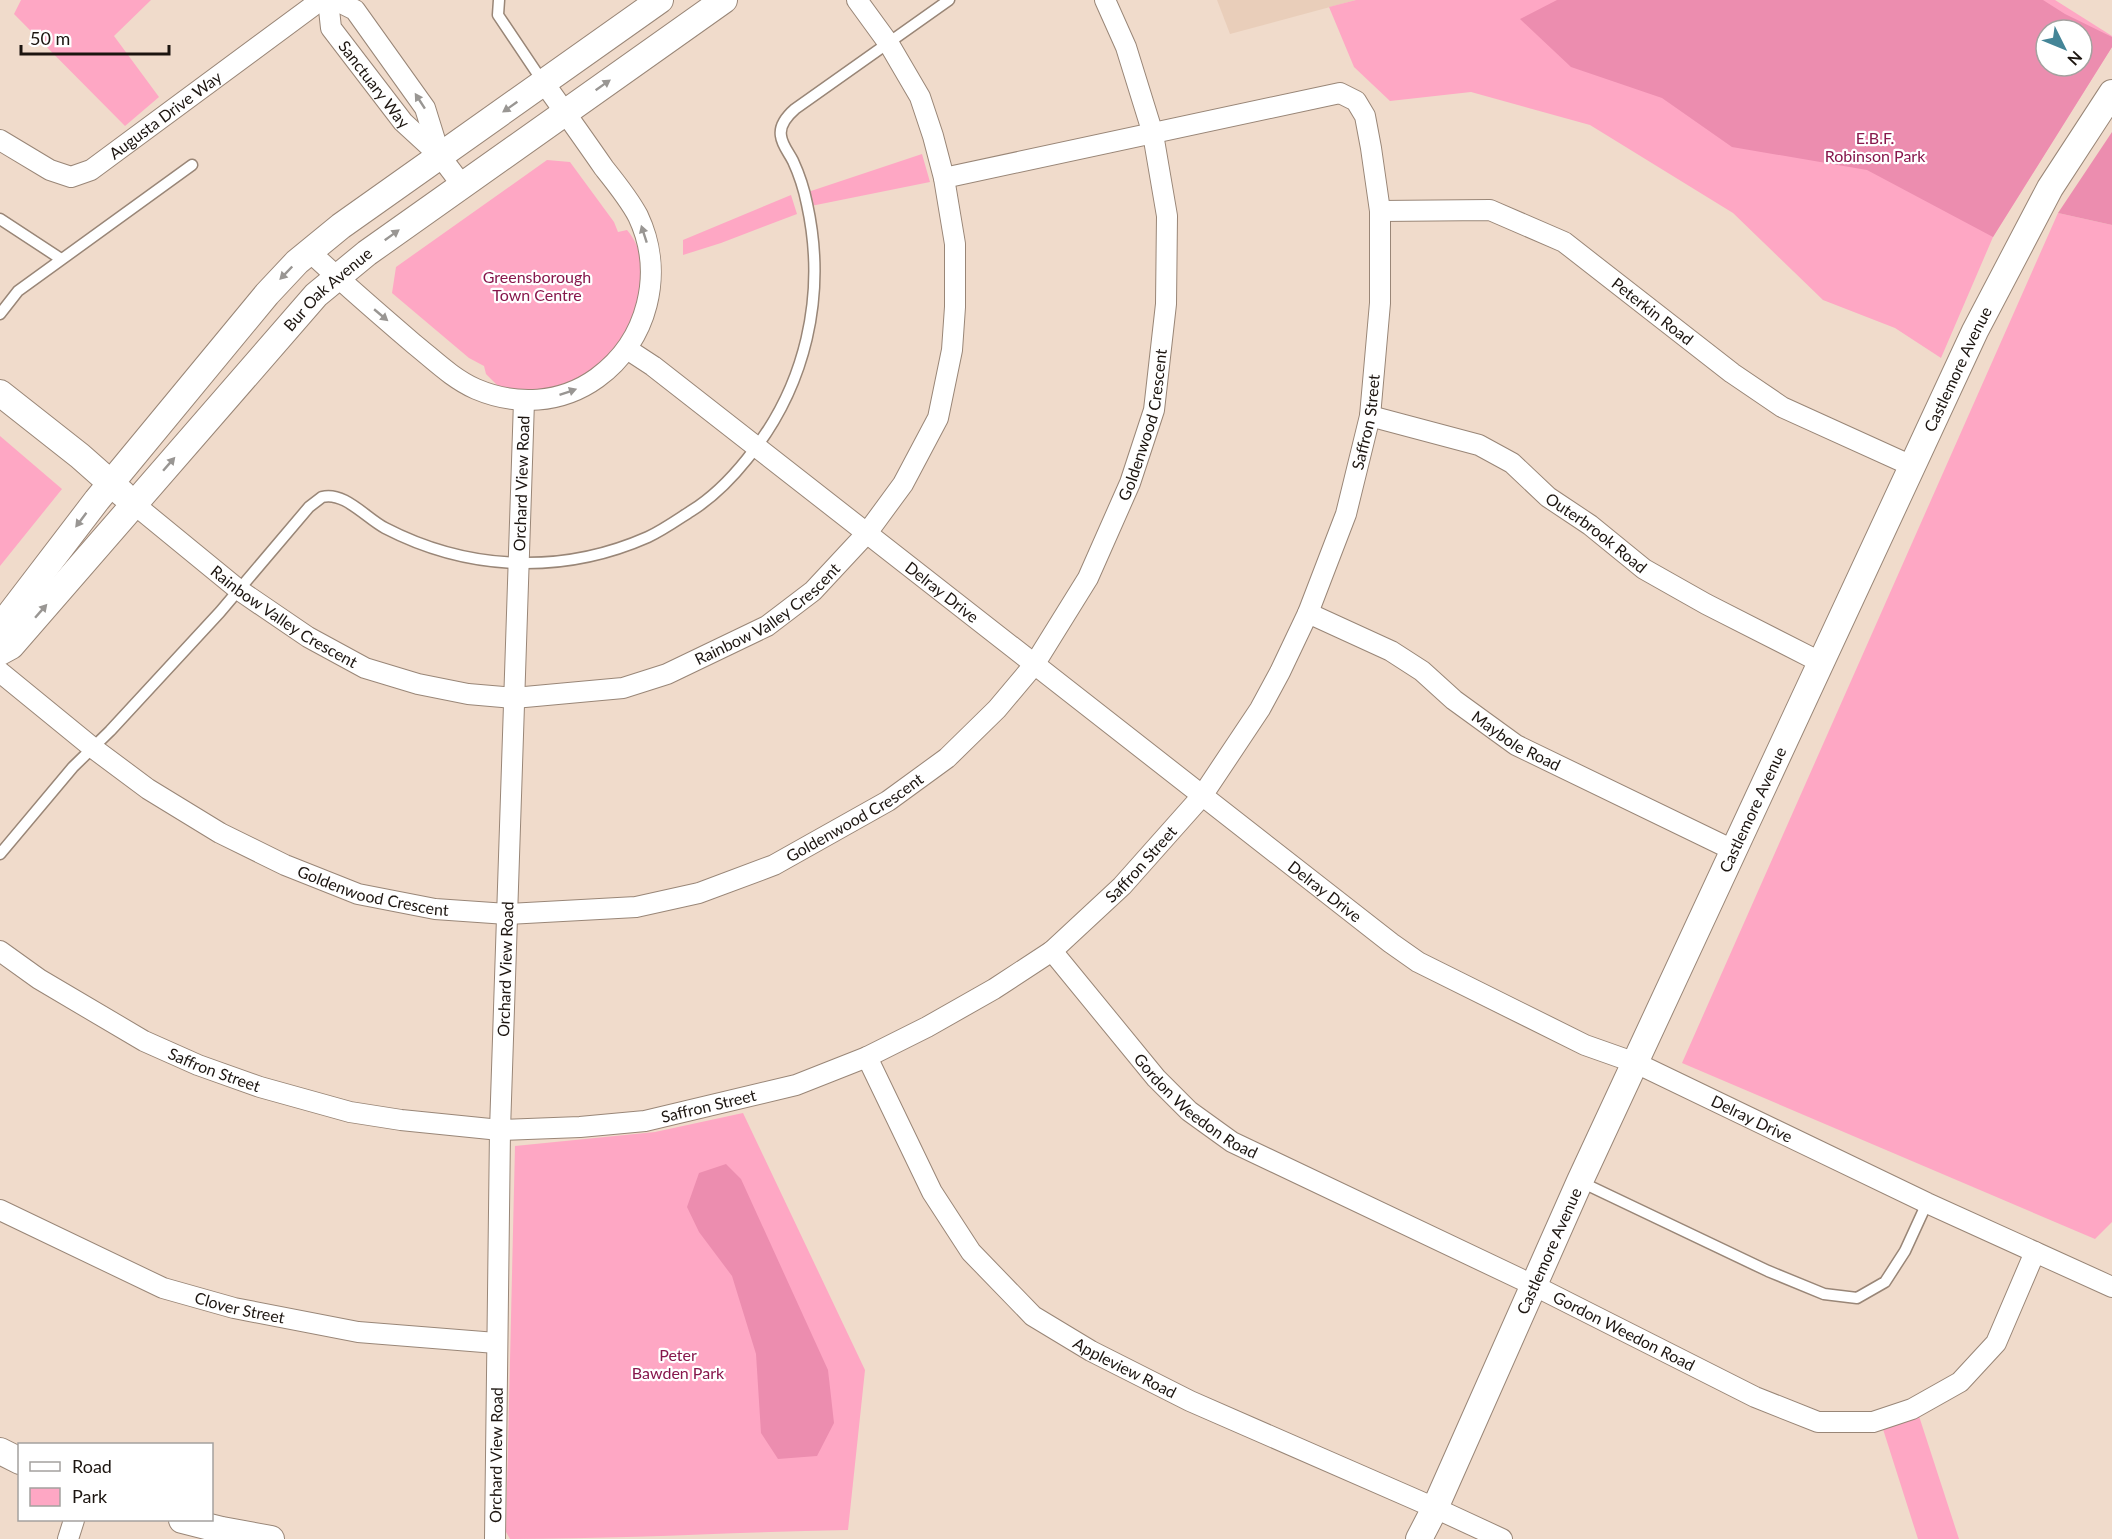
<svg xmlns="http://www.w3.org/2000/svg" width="2112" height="1539" font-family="Lato,sans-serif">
  <rect width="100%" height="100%" fill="#f0dbcb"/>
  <path fill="#e9ceba" d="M 1217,0 L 1356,0 L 1230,34 Z"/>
  <path fill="#fea7c4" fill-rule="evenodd" d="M 21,0 L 151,0 L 114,36 L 159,97 L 125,126 L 14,14 Z
    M 1356,0 L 2055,0 L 2112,36 L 2112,47 L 1993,237 L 1941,358 L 1895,328 L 1823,300 L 1733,213 L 1590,125 L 1471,92 L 1390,101 L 1354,67 L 1329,7 ZM 2046,30 L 2082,30 L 2082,66 L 2046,66 Z
    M 922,154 L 930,182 L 811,206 L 808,192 Z
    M 547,160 L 570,162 L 614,222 L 618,232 L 627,230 C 643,249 644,270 639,294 C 638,303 637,314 634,321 C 631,328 625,334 621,340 C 592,383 549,395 500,388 L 486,374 L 484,366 L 469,358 L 392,293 L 396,267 Z
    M 791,195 L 797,214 L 721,243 L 683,255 L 683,240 Z
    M 2058,213 L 2112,225 L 2112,1222 L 2095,1239 L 1682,1063 Z
    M 0,436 L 62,489 L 0,566 Z
    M 743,1113 L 865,1370 L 848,1530 C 735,1532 623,1539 510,1539 L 506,1532 L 515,1146 L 655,1132 Z
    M 1918,1413 L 1959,1539 L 1918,1539 L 1882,1426 Z"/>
  <path fill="#ec8daf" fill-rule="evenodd" d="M 1557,0 L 2043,0 L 2065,14 L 2112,37 L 2112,47 L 1993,237 L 1867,170 L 1732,147 L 1662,98 L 1571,67 L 1520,19 ZM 2046,30 L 2082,30 L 2082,66 L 2046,66 Z
    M 2112,132 L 2112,225 L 2058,213 Z
    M 726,1164 L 741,1179 L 828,1370 L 834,1423 L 817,1456 L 778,1459 L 761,1433 L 756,1354 L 732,1276 L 699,1232 L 687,1207 L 699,1173 Z"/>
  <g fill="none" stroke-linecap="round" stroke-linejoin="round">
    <g stroke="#998677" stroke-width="13">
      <path id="service" d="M 499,0 L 498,15 L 543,82
        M 0,219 L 61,259
        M 0,314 L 18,291 L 192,165
        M 0,854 L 73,767 L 110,731 L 220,612 L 309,507 L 322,497 C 344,491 366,518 385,528 C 468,571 562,575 648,537 C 663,530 677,520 691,511 C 712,498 731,479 747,459 C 806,387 827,295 807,204 C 804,189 799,174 793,161 C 789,153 782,145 781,136 C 779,125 787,116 795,109 L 949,0
        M 1581,1182 L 1768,1271 L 1824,1294 L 1857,1298 L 1885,1282 L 1905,1251 L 1927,1203"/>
    </g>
    <g stroke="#998677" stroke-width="22">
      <g id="minor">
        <path id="s1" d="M 328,0 L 331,28 L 403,122 L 440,156 L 462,185"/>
        <path d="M 335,0 L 355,10 L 425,108 L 439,153"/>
        <path id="s2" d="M 0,140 L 50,170 L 71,177 L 91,170 L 321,0"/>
        <path id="s3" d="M 1380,211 L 1490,210 L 1564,242 L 1732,373 L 1782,407 L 1912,466"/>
        <path d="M 309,251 C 343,283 379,314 414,344 C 434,360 453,379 476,389 C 516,406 561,404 597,378 C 648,341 665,273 638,216 C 629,199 616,183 604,168 C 584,139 564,111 544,83"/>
        <path id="s4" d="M 627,349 L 653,366 L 1391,943 L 1418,962 L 1585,1045 L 1636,1063 L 1927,1203 L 2112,1287"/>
        <path id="s5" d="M 1370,416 L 1479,445 L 1512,463 L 1548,497 L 1590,525 L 1644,569 L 1706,604 L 1820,662"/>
        <path id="s6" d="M 134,504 L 239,590 L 308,637 L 365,668 L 418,684 L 468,694 L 514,698 L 623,688 L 667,674 L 767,626 L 813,591 L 867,533 L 903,484 L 938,418 L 952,350 L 955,307 L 955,244 L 944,178 L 933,136 L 920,97 L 889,44 L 857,0"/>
        <path id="s7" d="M 1308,613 L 1391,651 L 1422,671 L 1454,700 L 1516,745 L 1735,851"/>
        <path id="s8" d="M 0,672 L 93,748 L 148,789 L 220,833 L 285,865 L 358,894 L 435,909 L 507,914 L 636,907 L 699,893 L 774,865 L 888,801 L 947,758 L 997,709 L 1034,665 L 1088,578 L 1130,483 L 1154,410 L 1166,304 L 1167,216 L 1153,134 L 1126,47 L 1105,0"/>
        <path id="s9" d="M 0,951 L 39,979 L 144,1041 L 198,1065 L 260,1087 L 350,1112 L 401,1120 L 500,1130 L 580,1127 L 645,1121 L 796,1085 L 867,1057 L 927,1027 L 994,989 L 1052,951 L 1122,886 L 1202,796 L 1260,709 L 1280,672 L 1308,613 L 1346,514 L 1370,416 L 1380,303 L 1380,211 L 1371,148 L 1365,116 L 1356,101 L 1340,93 L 944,178"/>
        <path id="s10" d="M 1052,951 L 1156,1078 L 1189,1111 L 1232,1142 L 1533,1285 L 1755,1397 L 1818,1422 L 1873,1422 L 1912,1409 L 1960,1382 L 1996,1343 L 2035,1252"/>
        <path id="s11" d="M 867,1057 L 932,1192 L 971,1252 L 1033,1316 L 1091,1351 L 1190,1401 L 1435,1508 L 1502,1539"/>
        <path id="s12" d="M 0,1210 L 163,1288 L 234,1308 L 358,1332 L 496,1343"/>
        <path d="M 68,1539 L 74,1520"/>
        <path id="s13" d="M 495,1539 L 500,1130 L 524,401"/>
      </g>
    </g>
    <g stroke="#998677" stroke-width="28">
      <g id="tertiary">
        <path d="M 0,393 L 80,456 L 123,494"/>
        <path d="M 0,627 L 97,500 L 267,294 L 297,262 L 341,226 L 660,0"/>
        <path id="s14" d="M 0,652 L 11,646 L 316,295 L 367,253 L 724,0"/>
        <path d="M 0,1451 L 20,1461"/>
        <path d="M 182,1520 L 222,1530 L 271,1539"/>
        <path id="s15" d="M 1419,1539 L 1435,1508 L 1580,1181 L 1975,331 L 2050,188 L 2112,93"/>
      </g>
    </g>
    <use href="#service" stroke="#fff" stroke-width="10"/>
    <use href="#minor" stroke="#fff" stroke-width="20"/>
    <use href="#tertiary" stroke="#fff" stroke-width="26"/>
  </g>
  <defs><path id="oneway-solid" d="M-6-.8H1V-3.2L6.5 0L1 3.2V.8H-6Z" transform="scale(1.5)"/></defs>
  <g fill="#999693">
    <use href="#oneway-solid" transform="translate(603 85) rotate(-35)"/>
    <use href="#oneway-solid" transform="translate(420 101) rotate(-123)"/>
    <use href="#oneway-solid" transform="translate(510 107) rotate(145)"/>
    <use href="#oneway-solid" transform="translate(644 234) rotate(-108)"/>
    <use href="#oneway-solid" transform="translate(392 235) rotate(-36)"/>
    <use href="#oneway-solid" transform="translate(286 273) rotate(134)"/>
    <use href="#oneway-solid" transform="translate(381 315) rotate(40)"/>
    <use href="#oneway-solid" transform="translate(568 392) rotate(-19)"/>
    <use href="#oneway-solid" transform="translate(169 464) rotate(-49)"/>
    <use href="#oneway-solid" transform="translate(81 520) rotate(127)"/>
    <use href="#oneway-solid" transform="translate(41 611) rotate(-49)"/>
  </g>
  <g text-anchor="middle" stroke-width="4.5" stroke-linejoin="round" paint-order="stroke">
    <g font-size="16" fill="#1c1510" stroke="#fff">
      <text dy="6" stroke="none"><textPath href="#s1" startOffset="99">Sanctuary Way</textPath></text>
      <text dy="6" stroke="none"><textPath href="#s2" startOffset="194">Augusta Drive Way</textPath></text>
      <text dy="6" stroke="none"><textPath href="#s14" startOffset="490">Bur Oak Avenue</textPath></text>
      <text dy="6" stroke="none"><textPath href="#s3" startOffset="303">Peterkin Road</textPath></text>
      <text dy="6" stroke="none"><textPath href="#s15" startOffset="1288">Castlemore Avenue</textPath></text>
      <text dy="6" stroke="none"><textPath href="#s9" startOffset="1758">Saffron Street</textPath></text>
      <text dy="6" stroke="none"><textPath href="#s8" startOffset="1446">Goldenwood Crescent</textPath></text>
      <text dy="6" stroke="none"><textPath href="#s13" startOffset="1056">Orchard View Road</textPath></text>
      <text dy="6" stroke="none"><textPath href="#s5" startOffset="260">Outerbrook Road</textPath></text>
      <text dy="6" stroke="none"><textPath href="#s4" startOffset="398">Delray Drive</textPath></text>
      <text dy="6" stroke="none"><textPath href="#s6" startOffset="710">Rainbow Valley Crescent</textPath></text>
      <text dy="6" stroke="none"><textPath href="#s6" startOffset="188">Rainbow Valley Crescent</textPath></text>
      <text dy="6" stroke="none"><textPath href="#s7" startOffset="246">Maybole Road</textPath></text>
      <text dy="6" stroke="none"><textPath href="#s15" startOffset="802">Castlemore Avenue</textPath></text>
      <text dy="6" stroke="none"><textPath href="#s8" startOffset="942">Goldenwood Crescent</textPath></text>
      <text dy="6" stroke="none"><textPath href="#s9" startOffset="1254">Saffron Street</textPath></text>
      <text dy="6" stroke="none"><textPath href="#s8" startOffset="438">Goldenwood Crescent</textPath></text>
      <text dy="6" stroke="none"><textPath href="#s4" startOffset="884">Delray Drive</textPath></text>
      <text dy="6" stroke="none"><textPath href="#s13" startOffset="570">Orchard View Road</textPath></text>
      <text dy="6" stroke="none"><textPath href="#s9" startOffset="246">Saffron Street</textPath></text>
      <text dy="6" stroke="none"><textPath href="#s10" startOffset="213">Gordon Weedon Road</textPath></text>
      <text dy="6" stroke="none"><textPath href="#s9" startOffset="750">Saffron Street</textPath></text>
      <text dy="6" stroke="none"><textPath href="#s4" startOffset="1370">Delray Drive</textPath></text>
      <text dy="6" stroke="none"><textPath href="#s15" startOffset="316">Castlemore Avenue</textPath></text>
      <text dy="6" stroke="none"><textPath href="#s12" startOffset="260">Clover Street</textPath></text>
      <text dy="6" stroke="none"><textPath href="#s10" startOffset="699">Gordon Weedon Road</textPath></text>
      <text dy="6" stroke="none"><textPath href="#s11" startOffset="416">Appleview Road</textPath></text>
      <text dy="6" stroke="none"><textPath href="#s13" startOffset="84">Orchard View Road</textPath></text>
    </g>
    <g font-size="16" fill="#87174c" stroke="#fff">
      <text x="1875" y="144">E.B.F.<tspan x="1875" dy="18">Robinson Park</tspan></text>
      <text x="537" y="283">Greensborough<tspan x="537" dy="18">Town Centre</tspan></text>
      <text x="678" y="1361">Peter<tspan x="678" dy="18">Bawden Park</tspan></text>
    </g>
  </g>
  <rect x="18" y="1443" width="195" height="78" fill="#ffffff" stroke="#a4a19f" stroke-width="1.5"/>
  <rect x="30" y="1462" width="30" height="9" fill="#ffffff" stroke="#a4a19f" stroke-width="1.5"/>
  <text x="72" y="1473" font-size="18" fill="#1c1510">Road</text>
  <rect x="30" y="1488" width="30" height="18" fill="#fea7c4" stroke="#a4a19f" stroke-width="1.5"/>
  <text x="72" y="1503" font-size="18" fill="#1c1510">Park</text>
  <g transform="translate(2064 48) rotate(133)"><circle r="28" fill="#ffffff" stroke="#a4a19f" stroke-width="1.5"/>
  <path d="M0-4.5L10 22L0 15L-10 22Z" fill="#448597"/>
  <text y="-9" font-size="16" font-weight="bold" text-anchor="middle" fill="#1c1510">N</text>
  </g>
  <path d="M21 45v9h148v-9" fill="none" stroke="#1c1510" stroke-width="3"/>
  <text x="30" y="45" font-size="18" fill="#1c1510" stroke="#ffffff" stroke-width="4.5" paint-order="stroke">50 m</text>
</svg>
